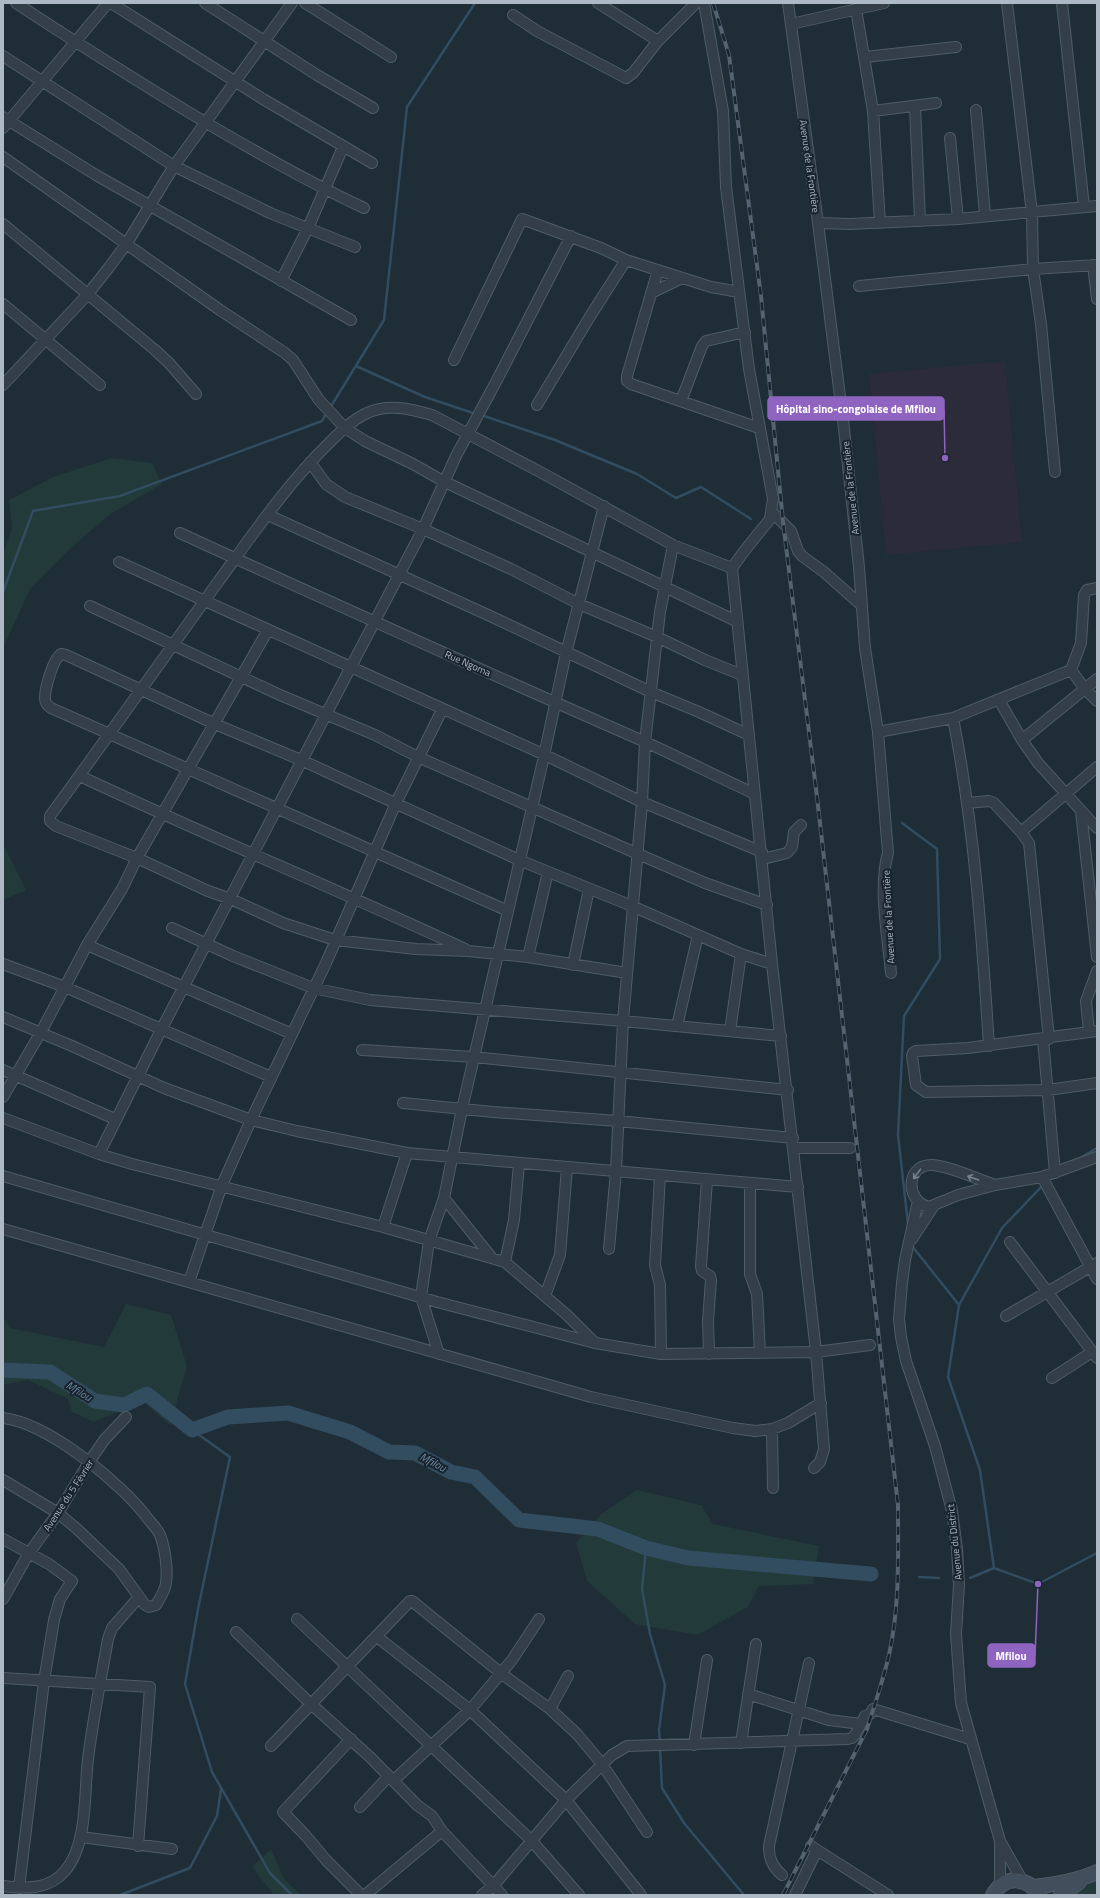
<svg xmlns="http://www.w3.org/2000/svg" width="1100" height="1898" font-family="'Titillium Web',sans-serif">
  <rect width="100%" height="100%" fill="#1f2d37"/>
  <path fill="#2b2b39" d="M 1005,361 L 1022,542 L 886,555 L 869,374 Z"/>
  <path fill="#223a39" d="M 112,458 L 152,463 L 162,484 L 109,515 L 72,547 L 30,589 L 3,648 L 3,555 L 12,528 L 9,500 L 53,477 Z
    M 3,844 L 26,890 L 3,900 Z
    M 126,1304 L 171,1315 L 187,1366 L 170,1425 L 142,1401 L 94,1422 L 72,1412 L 68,1399 L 28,1380 L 3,1385 L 3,1317 L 10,1328 L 104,1347 Z
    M 637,1490 L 701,1505 L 713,1524 L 819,1546 L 813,1584 L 759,1586 L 748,1607 L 697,1635 L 635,1624 L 587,1581 L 576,1543 L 600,1515 Z
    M 271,1849 L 284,1879 L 301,1895 L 274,1895 L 252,1867 Z
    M 1097,1880 L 1097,1895 L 1067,1895 Z"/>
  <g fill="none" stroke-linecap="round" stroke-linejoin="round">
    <path stroke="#324c60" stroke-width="2.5" d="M 356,366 L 425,397 L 476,414
      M 330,408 L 384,320 L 407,107 L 475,3
      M 481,415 L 555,440 L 637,474 L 676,498 L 701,487 L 751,519
      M 3,592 L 33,511 L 120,496 L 322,421 L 327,412
      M 902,823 L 937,849 L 940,959 L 904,1016 L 898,1135 L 908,1224
      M 1080,1158 L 1097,1148
      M 912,1246 L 959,1305
      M 192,1430 L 230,1457 L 198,1609 L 185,1684 L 212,1772 L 270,1873 L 292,1895
      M 646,1548 L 642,1589 L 650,1634 L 665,1685 L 659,1730 L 660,1742
      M 994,1568 L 980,1470 L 948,1377 L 959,1305 L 1002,1228 L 1044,1184
      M 919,1577 L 939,1578
      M 970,1578 L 994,1568 L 1038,1584 L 1097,1553
      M 660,1747 L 662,1788 L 684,1823 L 744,1895
      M 120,1895 L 190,1868 L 217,1816 L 221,1789"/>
    <path stroke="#324c60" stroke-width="15" d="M 3,1370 L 50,1372 L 95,1401 L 124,1405 L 147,1394 L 192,1430 L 228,1417 L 288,1413 L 350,1432 L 389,1452 L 415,1453 L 451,1472 L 475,1477 L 519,1520 L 598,1529 L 646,1548 L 688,1558 L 871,1574"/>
    <g stroke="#505c66" stroke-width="12">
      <path id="minor" d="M 16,3 C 72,40 128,75 185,110 C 243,145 302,179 364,208
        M 111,3 L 263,99 L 372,163
        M 205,3 L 317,75 L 373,108
        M 305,3 L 391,57
        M 598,3 L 658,41
        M 704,3 L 723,111 L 726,187 L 749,369 L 773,499 L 770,519 L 745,550 L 732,568 L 772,964 L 816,1352 L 824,1449 L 820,1462 L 814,1468
        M 788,3 L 818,223 L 843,420 L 859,567 L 865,648 L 878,732 L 888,853 C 878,888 888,937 891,973
        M 1007,3 L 1032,213 L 1033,269 L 1041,324 L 1055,472
        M 1062,3 L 1084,207
        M 856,9 L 873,111 L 880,223
        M 513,15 L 537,31 L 626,78 L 633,73 L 658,41 L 696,3
        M 791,24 L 884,3
        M 3,56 L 174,166 L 270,213 L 355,247
        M 865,57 L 956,47
        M 915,106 L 920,221
        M 976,110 L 985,215
        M 873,111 L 936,103
        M 3,117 L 96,175 L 351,320
        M 3,128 L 108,3
        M 950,138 L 958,219
        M 3,157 L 220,310 L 285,353 L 293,360 L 319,400 L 345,428 L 365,441 L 413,464 L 443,481 L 736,621
        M 818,223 L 850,224 L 958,219 L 1097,206
        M 3,224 L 155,350 L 169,363 L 196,394
        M 1093,265 L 1097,299
        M 658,270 L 627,376 L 627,381 L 631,384 L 759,428
        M 281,281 L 308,228 L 343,147
        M 859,286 L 1033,269 L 1097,265
        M 651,293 L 682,278
        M 3,304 L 100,385
        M 454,360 L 522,219 L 601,248 L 626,260 L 711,287 L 739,292
        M 3,385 L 88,294 L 110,266 L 127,243 L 174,166 L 292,3
        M 681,401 L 702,346 L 706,341 L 745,332
        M 537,405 L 589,318 L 626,260
        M 310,462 L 326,484 L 345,497 L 423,529 L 511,569 L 579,604 L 657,637 L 705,660 L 742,675
        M 772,512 L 791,531 L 798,551 L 802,556 L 824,572 L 860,604
        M 268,515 L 488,615 L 651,692 L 699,712 L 749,735
        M 180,533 C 334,604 488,673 643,741 C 681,758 718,777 755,794
        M 119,562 L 545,755 L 642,802 L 762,852
        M 90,606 L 280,695 L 375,735 L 418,757 L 638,854 L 705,883 L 767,905
        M 1071,670 L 1085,689 L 1097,701
        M 999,700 L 1022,740 L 1038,763 L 1097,828
        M 953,718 C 974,825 982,936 989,1046
        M 878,732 L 953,718 L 1071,670 L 1081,643 L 1084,595 L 1087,590 L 1097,588
        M 1022,740 L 1097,679
        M 80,776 C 207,836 337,889 465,949
        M 967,803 L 989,801 L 994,803 L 1021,832 L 1029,843 L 1049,1039
        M 1081,811 L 1097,957
        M 1021,832 L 1097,767
        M 763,859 L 787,853 L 792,847 L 794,832 L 801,825
        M 508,911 L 51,708 C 47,705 45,703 45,698 C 45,688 53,659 61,654 L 66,655 L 215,724 L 301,760 L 519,860 L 632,906 L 741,954 L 772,964
        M 172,928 L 233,956 L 313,988 L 370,1000 L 623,1021 L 781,1036
        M 87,945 L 292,1034
        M 528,957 L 548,872
        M 3,964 L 65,987 L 271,1077
        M 573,965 L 589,889
        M 627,973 L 528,957 L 468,951 L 416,949 L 335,940 L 283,923 L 231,899 L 208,891 L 137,858 L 56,826 L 50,821 L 50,816 C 107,738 162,660 218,582 C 253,534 287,484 329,443 C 341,431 352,420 367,413 C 388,403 411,409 432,415 L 544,474 L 673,545 L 732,568
        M 3,1017 L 72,1046 L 164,1088 L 251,1120 L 297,1131 L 407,1153 L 798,1187
        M 677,1026 L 698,935
        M 730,1031 L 741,954
        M 1097,1031 L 968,1048 L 916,1051 L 913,1053 L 912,1056 L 916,1085 L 926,1092 L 1048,1090 L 1097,1083
        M 1089,1032 L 1086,1001 L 1097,971
        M 1043,1039 L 1055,1173
        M 362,1050 L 474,1057 L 788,1090
        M 3,1070 L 115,1119
        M 3,1097 L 41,1032 L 87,945 L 122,889 L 137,858 L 268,630
        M 403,1103 L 493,1112 L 618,1121 L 793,1138
        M 3,1118 L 99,1154 L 132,1164 L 383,1227 L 505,1262 L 567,1315 L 595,1343
        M 794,1148 L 850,1148
        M 99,1154 L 161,1030 L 423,529 L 456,456 L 497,380 L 571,236
        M 3,1176 L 437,1302 L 595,1343 L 661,1354 L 816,1352 L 870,1345
        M 660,1176 L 655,1265 L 660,1285 L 661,1354
        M 1042,1177 L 1097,1279
        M 707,1180 L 701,1266 L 702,1271 L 710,1276 L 711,1280 L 708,1321 L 709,1354
        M 750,1183 L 750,1274 L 757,1294 L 760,1353
        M 995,1185 C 980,1180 945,1164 930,1165 C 906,1166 905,1201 929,1207 L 958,1195 L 995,1185 L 1042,1177 L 1097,1157
        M 444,1198 L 492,1258
        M 918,1201 L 905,1260 L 902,1283 L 899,1319 L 901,1337 L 906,1361 L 935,1446 L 952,1511 L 957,1549 L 959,1585 L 956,1634 L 961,1703 L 1000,1841 L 1022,1880
        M 383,1227 L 407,1153
        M 3,1229 L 591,1397 L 700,1421 L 733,1428 L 755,1431 L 772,1429 L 788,1423 L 821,1403
        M 912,1239 L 933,1207
        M 1010,1242 L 1097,1358
        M 609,1249 L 616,1171 L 623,1021 L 642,802 L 645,742 L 660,612 L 673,545
        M 505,1262 L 514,1220 L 519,1164
        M 189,1282 L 222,1185 L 251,1120 L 326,963 L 396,803 L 442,710
        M 545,1296 L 560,1255 L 567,1168
        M 1006,1316 L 1097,1263
        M 439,1354 L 421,1297 L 429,1241 L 444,1198 L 462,1109 L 542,765 L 566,653 L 604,506
        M 1052,1378 L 1092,1352
        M 3,1418 C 48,1423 123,1484 149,1520 C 153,1525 158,1530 160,1535 C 165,1548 168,1569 166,1583 C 165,1591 160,1598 156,1605 L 149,1607 L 145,1605 L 119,1569 L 76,1528 L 58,1513 L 3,1480
        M 772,1429 L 773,1488
        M 3,1539 L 49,1564 L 72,1581 L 60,1599 L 54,1620 L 44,1681 L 19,1888
        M 3,1599 L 29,1553 L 58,1513 L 89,1462 L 105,1439 L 126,1417
        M 297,1619 L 531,1840 L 579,1895
        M 236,1632 L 311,1704 L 370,1757 L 417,1805 L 432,1816 L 442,1831 L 502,1895
        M 376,1636 L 470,1710 L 566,1800 L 641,1895
        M 3,1678 L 150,1687 L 138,1846
        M 748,1694 L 829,1720 L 861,1724
        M 550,1709 L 568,1676
        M 351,1739 L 283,1812 L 306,1836 L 326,1860 L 361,1895
        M 741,1743 L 756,1644
        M 694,1745 L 707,1660
        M 271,1746 L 410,1601 L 412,1601 L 502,1674 L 550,1709 L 577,1734 L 602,1764 L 647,1832
        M 394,1780 L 470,1710 L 512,1660 L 539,1619
        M 360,1807 L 389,1776
        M 81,1837 L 172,1849
        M 1000,1843 L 1000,1885
        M 817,1850 L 888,1895
        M 782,1875 C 772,1866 769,1859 769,1846 L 809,1663
        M 3,1886 C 25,1889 49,1890 65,1871 C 88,1844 84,1793 88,1759 C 93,1719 101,1679 108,1639 L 112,1628 L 139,1597
        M 365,1895 L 442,1831
        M 482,1895 L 494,1885 L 566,1800 L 612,1755 L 627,1746 L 848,1739 L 852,1738 L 855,1735 L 865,1716 L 870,1714 L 873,1709 L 970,1739
        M 795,1895 L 817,1850 L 811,1846"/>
    </g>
    <g stroke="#505c66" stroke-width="16">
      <path id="secondary" d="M 1034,1887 C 1056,1884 1077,1881 1097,1872
        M 993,1895 C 1004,1875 1027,1876 1039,1895
        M 1061,1895 L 1079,1882"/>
    </g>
    <use href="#minor" stroke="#333e48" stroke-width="10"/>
    <use href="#secondary" stroke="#414e5b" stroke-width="14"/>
    <g stroke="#54636f" stroke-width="4">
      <path id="rail" d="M 713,3 L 729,55 L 761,296 L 783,522 L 817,797 L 898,1505 C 898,1555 900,1606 889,1655 C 883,1680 875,1704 867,1729 L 783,1895"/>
    </g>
    <use href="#rail" stroke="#18232c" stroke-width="2.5" stroke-dasharray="8" stroke-linecap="butt"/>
  </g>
  <defs><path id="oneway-shaft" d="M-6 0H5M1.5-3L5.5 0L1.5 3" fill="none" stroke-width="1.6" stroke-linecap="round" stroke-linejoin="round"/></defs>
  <g stroke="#76828d">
    <use href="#oneway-shaft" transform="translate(917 1174) rotate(126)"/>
    <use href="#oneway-shaft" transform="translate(973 1178) rotate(-161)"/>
  </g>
  <g text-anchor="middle" stroke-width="4" stroke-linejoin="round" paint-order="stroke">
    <g font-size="10" fill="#adb9c5" stroke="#18232c">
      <text transform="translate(810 166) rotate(82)" y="4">Avenue de la Frontière</text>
      <text transform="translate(850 488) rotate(-96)" y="4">Avenue de la Frontière</text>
      <text transform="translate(468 663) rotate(24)" y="4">Rue Ngoma</text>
      <text transform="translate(888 917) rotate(-93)" y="4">Avenue de la Frontière</text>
      <text transform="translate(68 1495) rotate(-57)" y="4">Avenue du 5 Février</text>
      <text transform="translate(954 1542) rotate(-96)" y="4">Avenue du District</text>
    </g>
    <g font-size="11" font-style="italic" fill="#6c8faa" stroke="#18232c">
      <text transform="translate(79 1391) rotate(32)" y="4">Mfilou</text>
      <text transform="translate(433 1462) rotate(28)" y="4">Mfilou</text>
    </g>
  </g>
  <path fill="none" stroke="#8f64c1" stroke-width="1.5" d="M945 458L944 409M1038 1584L1035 1656"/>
  <g fill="#8f64c1" stroke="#18232c" stroke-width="1.5">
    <circle cx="945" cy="458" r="4"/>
    <circle cx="1038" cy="1584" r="4"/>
  </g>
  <g fill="#8f64c1" stroke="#8f64c1" stroke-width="1.5">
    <rect x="768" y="397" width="176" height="23" rx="4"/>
    <rect x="988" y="1644" width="47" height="23" rx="4"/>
  </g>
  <g font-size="11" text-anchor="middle" font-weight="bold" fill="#fff">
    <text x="856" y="413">Hôpital sino-congolaise de Mfilou</text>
    <text x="1011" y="1660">Mfilou</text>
  </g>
  <rect width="1100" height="1898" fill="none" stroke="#adb9c5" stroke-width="8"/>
</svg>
